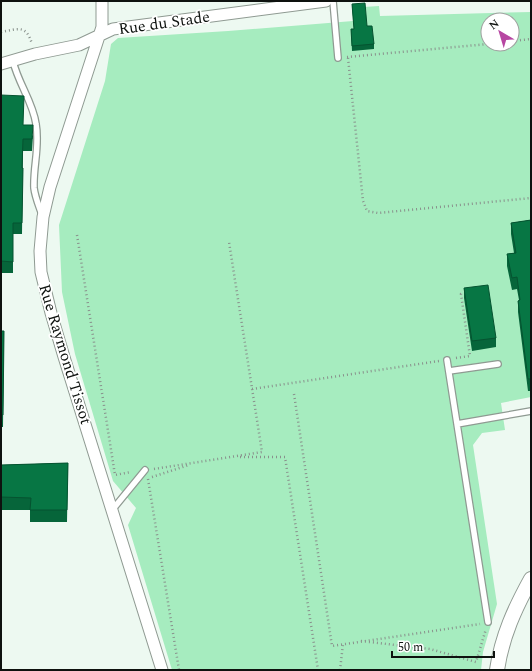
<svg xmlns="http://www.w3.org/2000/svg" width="532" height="671" font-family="Spectral,serif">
  <rect width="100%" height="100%" fill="#edf9f1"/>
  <path fill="#a6ecbf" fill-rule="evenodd" d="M 379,6 L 380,16 L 531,12 L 531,397 L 501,403 L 505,430 L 482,433 L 473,445 L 497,604 L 483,652 L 481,670 L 172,670 L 128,525 L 136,508 L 113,481 L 75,354 L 62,292 L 59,225 L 105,81 L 111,44 L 118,38 L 228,31 L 353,21 L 352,10 L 364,9 L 364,7 ZM 488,20 L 512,20 L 512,44 L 488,44 Z"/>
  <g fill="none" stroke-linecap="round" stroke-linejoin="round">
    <g stroke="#8f9a92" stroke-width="8">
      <path id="service" d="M 333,1 L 338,58
        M 13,61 C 18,83 33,102 36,124 C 40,146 33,167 34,188 C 35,197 39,206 42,215
        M 447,360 L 488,622
        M 449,371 L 498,364
        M 457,424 L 531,411
        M 113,509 L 145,470"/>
    </g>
    <g stroke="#8f9a92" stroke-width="13">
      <path id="minor" d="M 102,1 L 102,27 L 50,187 L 43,217 L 40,251 L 41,272 L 51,313 L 64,357 L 162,670
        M 1,64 L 35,54 L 79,45 L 113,29 L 326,1"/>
    </g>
    <g stroke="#8f9a92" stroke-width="16">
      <path id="tertiary" d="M 497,670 C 502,636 515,608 531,579"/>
    </g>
    <path stroke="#89918c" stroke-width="2.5" stroke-dasharray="1 3" stroke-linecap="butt" d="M 1,32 C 18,29 26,24 32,44
      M 512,41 L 531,39
      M 347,57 L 488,44
      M 348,58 L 363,201 L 367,211 L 378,213 L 531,198
      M 77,235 L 115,475 L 131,472
      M 456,358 L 470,356 L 461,294 L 467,293
      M 252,389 L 439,361
      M 294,394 L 332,646 L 480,624
      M 240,457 L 285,457 L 318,670
      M 154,469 L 262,452 L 229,242
      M 152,477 L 189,465
      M 148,479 L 179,670
      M 361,641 L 430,649 L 476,662 L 486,629
      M 340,670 L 343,644"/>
    <use href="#service" stroke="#fff" stroke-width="5.5"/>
    <use href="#minor" stroke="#fff" stroke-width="11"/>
    <use href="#tertiary" stroke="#fff" stroke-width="14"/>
  </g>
  <path fill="#06653a" d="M 352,4 L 367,26 L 374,44 L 374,49 L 352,51 L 351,29 L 354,29 Z
    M 1,95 L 23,125 L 33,136 L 32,151 L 23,151 L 22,234 L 13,234 L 13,273 L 1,273 Z
    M 531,220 L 531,391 L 528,391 L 518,312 L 518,301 L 519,300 L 517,289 L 512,290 L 507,266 L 507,254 L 514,253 L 511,234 L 511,223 Z
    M 464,288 L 496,338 L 496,347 L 472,351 L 464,298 Z
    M 1,331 L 4,331 L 3,427 L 1,427 Z
    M 68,463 L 67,522 L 30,522 L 30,510 L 1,510 L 1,465 Z"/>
  <path fill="#077644" stroke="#055330" d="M 365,3 L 367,26 L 372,26 L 374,44 L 352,46 L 351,29 L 354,29 L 352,4 Z
    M 1,95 L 24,96 L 23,125 L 33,125 L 32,139 L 23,139 L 22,168 L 23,168 L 22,223 L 13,223 L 13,262 L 1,261 Z
    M 531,220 L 531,379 L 528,379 L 518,301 L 520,300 L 517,277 L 512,278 L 507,254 L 516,253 L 511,223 Z
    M 488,285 L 496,338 L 472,341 L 464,288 Z
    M 1,331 L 4,331 L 3,415 L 1,414 Z
    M 68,463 L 67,510 L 30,510 L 31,498 L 1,497 L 1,465 Z"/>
  <g text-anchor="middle" stroke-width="3.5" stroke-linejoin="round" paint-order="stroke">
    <g font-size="16" fill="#0e120f" stroke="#fff">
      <text transform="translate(164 22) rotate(-8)" y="6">Rue du Stade</text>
      <text transform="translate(66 354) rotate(73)" y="6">Rue Raymond Tissot</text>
    </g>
  </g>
  <rect width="532" height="671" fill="none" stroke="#0e120f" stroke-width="4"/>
  <g transform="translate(500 32) rotate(322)"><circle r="19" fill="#ffffff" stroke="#9fa09f"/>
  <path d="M0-3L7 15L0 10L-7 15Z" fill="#b746a2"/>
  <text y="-6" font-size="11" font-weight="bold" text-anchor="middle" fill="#0e120f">N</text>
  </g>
  <path d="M392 651v6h102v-6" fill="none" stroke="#0e120f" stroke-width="2"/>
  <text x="398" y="651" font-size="12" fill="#0e120f" stroke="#ffffff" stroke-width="3" paint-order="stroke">50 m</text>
</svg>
